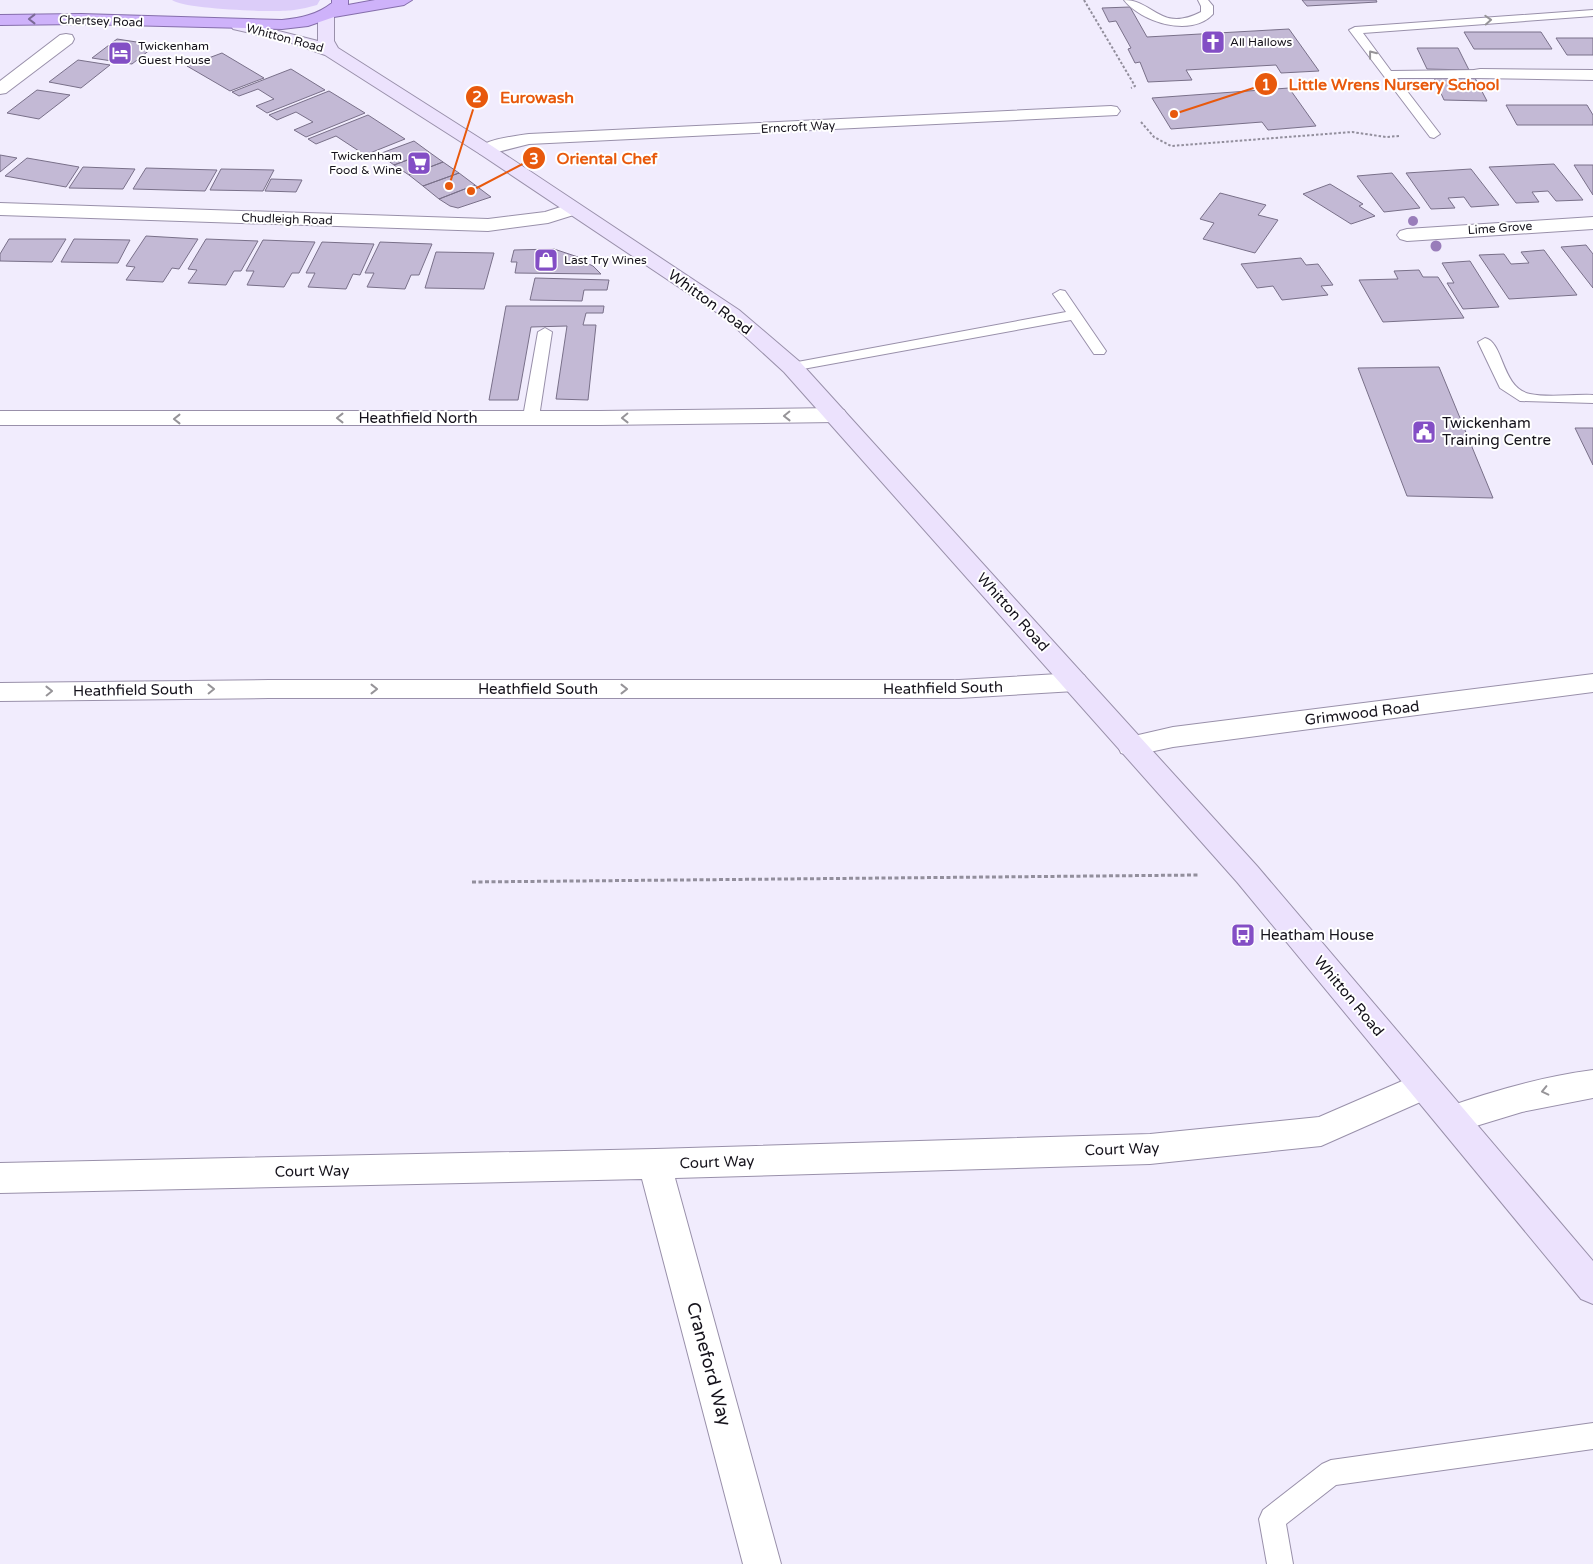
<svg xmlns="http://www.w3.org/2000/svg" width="1593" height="1564" font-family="'Varela Round',sans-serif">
  <rect width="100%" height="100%" fill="#f1ecfd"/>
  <path fill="#dccdf9" d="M 172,0 L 320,0 L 317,5 C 309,7 302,9 294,10 C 277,13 182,9 172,0 Z"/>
  <path fill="#c3b9d5" stroke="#797089" d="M 1302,0 L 1376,0 L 1377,2 L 1307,6 Z
    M 1130,7 L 1147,37 L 1289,29 L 1319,71 L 1281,73 L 1276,65 L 1186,70 L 1192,80 L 1148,82 L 1140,62 L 1135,63 L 1128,49 L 1131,48 L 1116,21 L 1109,22 L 1102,8 Z
    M 1464,32 L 1541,32 L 1552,49 L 1474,49 Z
    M 1556,38 L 1593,38 L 1593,55 L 1567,55 Z
    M 117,39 L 156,45 L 132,64 L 92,58 Z
    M 1417,48 L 1458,48 L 1469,70 L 1427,69 Z
    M 222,53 L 264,78 L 230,91 L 187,66 Z
    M 78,60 L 110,65 L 81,88 L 49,82 Z
    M 291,69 L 325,90 L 267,113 L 256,106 L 274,99 L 258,89 L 239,96 L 232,92 Z
    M 1434,78 L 1475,78 L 1487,101 L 1444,100 Z
    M 1289,88 L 1316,126 L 1268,130 L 1262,122 L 1171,129 L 1152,98 Z
    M 37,90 L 70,95 L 39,119 L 7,113 Z
    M 329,91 L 365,113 L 306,137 L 294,130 L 313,122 L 296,112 L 277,120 L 269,115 Z
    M 1506,105 L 1587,105 L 1593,115 L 1593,125 L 1517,125 Z
    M 368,115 L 405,139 L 365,155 L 336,136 L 316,144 L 308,139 Z
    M 414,141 L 429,152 L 394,165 L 379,154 Z
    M 429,152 L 443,162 L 409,175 L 394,165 Z
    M 0,155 L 17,158 L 0,172 Z
    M 27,158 L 79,167 L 66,187 L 5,176 Z
    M 443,162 L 459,173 L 423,186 L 409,175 Z
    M 1554,164 L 1583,200 L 1556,201 L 1548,191 L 1532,192 L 1539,202 L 1516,203 L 1489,167 Z
    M 1574,165 L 1593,165 L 1593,195 Z
    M 83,167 L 135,169 L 123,189 L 69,188 Z
    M 146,168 L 217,170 L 205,191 L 133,189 Z
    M 221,169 L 274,170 L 263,191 L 210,190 Z
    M 1471,169 L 1499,205 L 1471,207 L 1464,197 L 1448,198 L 1455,208 L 1431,209 L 1406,173 Z
    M 459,173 L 475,185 L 439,199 L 423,186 Z
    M 1392,173 L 1420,208 L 1384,212 L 1357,176 Z
    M 271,179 L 302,180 L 296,192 L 265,191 Z
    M 1330,184 L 1363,204 L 1359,206 L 1375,216 L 1351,224 L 1303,194 Z
    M 475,185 L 491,197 L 458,208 L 450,206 L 439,199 Z
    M 1220,193 L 1266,205 L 1258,215 L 1278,220 L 1255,253 L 1203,239 L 1214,223 L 1200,219 Z
    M 146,236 L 198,239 L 179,269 L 172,268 L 163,282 L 126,280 L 135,267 L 126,266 Z
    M 9,239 L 66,239 L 52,262 L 0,261 L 0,254 Z
    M 74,239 L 130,240 L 118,263 L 61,262 Z
    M 206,239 L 258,241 L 241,271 L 234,271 L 226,285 L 188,283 L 197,270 L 188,269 Z
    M 263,240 L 315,242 L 299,273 L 292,273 L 284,287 L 247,285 L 254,271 L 246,271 Z
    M 322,242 L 374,244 L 360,275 L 353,274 L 346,289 L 308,287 L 315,273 L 306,273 Z
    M 380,242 L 432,244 L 419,275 L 411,275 L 405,289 L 367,287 L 374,273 L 365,273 Z
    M 1586,245 L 1593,254 L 1593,288 L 1561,247 Z
    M 554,249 L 578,257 L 578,259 L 593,266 L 601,274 L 515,273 L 517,262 L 511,262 L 514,250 Z
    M 1544,250 L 1577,295 L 1509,299 L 1479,255 L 1504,254 L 1511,264 L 1529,263 L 1521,252 Z
    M 436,252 L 494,253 L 484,289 L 425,288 Z
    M 1301,258 L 1306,265 L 1318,264 L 1333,285 L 1321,286 L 1328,295 L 1282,300 L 1273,286 L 1257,288 L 1241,264 Z
    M 1470,261 L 1499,307 L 1463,309 L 1447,283 L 1454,283 L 1442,263 Z
    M 1419,270 L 1423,277 L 1438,277 L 1464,318 L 1383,322 L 1359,280 L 1398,279 L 1394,271 Z
    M 535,278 L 609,280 L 607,290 L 584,290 L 582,301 L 530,300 Z
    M 506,306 L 604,306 L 603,313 L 586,313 L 583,325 L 596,325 L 588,400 L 556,399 L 567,326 L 531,327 L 518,400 L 489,400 Z
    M 1439,367 L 1493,498 L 1407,496 L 1358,368 Z
    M 1575,428 L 1593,428 L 1593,465 Z"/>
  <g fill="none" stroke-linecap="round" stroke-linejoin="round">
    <g stroke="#9990aa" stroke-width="2">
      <path id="service" d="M 1124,0 C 1154,0 1160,33 1201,12 L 1201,6 L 1198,0 L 1208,0 L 1213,6 L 1213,14 C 1191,38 1141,22 1124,0 Z
        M 1593,10 L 1593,16 L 1363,33 L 1391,71 L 1480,70 L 1486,74 L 1480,78 L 1397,78 L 1440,134 L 1434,138 L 1430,137 L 1349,30 L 1355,27 Z
        M 1060,290 L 1065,291 L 1106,351 L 1104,354 L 1094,354 L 1071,320 L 792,371 L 785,367 L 792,363 L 1066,312 L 1053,294 Z
        M 545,328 L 552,332 L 539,417 L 531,422 L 523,417 L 538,332 Z
        M 1485,338 C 1504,342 1501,388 1530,394 C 1549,398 1573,394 1593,395 L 1593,403 L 1520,401 L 1500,388 L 1478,342 Z
        M 1593,1423 L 1593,1449 L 1336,1485 L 1286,1524 L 1293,1564 L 1267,1564 L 1259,1519 L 1263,1510 L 1322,1464 L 1331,1460 Z"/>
    </g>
    <g stroke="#9990aa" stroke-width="2">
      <path id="minor" d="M 66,34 L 72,35 L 74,39 L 72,43 L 6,93 L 0,94 L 0,81 L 60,35 Z
        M 1480,69 L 1593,70 L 1593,80 L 1474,78 L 1471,74 L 1474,70 Z
        M 1111,106 L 1117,107 L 1120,111 L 1117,115 L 529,144 L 486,155 L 480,154 L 477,150 C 484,139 516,136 529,134 Z
        M 0,203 L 488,219 L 545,212 L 573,203 L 580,205 L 583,209 L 580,213 L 548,223 L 488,231 L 0,215 Z
        M 1593,217 L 1593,229 L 1407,241 L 1400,239 L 1397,235 L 1400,231 L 1407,229 Z
        M 836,408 L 844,410 L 847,415 L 844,420 L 836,422 L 600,425 L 0,425 L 0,411 L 600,411 Z
        M 1075,673 L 1084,675 L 1088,682 L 1084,689 L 1075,691 L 959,698 L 269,698 L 0,701 L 0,683 L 269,680 L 959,680 Z
        M 1593,674 L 1593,692 L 1173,747 L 1131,756 L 1121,753 L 1118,746 L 1121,739 L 1173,727 Z
        M 1593,1070 L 1593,1098 L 1522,1112 L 1453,1133 L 1442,1129 L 1437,1119 L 1442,1109 C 1491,1091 1541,1077 1593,1070 Z
        M 1423,1072 L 1434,1076 L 1439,1086 L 1434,1096 L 1321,1146 L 1150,1164 L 675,1178 L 781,1564 L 743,1564 L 642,1179 L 0,1193 L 0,1163 L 655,1149 L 1150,1134 L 1319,1117 Z"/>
    </g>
    <g stroke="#9990aa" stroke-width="2">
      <path id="secondary" d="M 326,10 L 334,15 L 334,41 L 338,48 L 492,146 L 739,310 L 800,362 L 1257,866 L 1593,1261 L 1593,1304 L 1581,1299 L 1237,882 L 784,372 L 725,318 L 480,154 L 325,55 L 289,42 L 233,29 L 231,26 L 233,23 L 239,21 L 318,41 L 318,15 Z"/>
    </g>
    <g stroke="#856eab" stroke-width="2">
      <path id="trunk" d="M 332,0 L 348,0 L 348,5 L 375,0 L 412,0 L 404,5 L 334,17 L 308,26 L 282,29 L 81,24 L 0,25 L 0,15 L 81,14 L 282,20 C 300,18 317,15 332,3 Z"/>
    </g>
    <path stroke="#928e9c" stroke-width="2" stroke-dasharray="2.5 2" stroke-linecap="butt" d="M 1084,0 L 1135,86 L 1131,88
      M 1141,122 L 1154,137 L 1171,146 L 1352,132 L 1386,137 L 1399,136"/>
    <path stroke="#928e9c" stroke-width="3" stroke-dasharray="4 2.5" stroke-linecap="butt" d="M 472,882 L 1199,875"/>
    <use href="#service" fill="#fff" fill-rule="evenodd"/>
    <use href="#minor" fill="#fff" fill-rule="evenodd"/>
    <use href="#secondary" fill="#ece2fd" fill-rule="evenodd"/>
    <use href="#trunk" fill="#ceb2fa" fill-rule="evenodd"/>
  </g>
  <g fill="#997dba">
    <circle cx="1413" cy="221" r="5"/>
    <circle cx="1436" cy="246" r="5.5"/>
  </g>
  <defs><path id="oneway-chevron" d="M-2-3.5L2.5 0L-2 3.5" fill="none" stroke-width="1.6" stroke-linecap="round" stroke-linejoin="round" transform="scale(1.25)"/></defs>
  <use stroke="#7b6a96" href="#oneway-chevron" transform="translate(32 19) rotate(180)"/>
  <g stroke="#969498">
    <use href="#oneway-chevron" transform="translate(1488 20) rotate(-3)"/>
    <use href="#oneway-chevron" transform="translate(1372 54) rotate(-128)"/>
    <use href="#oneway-chevron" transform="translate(787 416) rotate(179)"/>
    <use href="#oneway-chevron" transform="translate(340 418) rotate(180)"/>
    <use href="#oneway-chevron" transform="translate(625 418) rotate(179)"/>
    <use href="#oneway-chevron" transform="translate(177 419) rotate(-180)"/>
    <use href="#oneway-chevron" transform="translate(211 689) rotate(-1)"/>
    <use href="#oneway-chevron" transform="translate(374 689)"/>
    <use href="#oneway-chevron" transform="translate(624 689)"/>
    <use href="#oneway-chevron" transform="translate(49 691) rotate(-1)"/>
    <use href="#oneway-chevron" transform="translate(1545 1091) rotate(167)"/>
  </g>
  <defs>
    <g id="church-square" transform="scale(1.25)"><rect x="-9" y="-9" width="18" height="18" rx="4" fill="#834ec5" stroke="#fff"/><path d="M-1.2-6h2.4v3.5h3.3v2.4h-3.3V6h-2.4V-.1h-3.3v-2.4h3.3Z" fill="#fff"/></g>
    <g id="hotel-square" transform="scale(1.25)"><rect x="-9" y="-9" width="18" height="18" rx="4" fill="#834ec5" stroke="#fff"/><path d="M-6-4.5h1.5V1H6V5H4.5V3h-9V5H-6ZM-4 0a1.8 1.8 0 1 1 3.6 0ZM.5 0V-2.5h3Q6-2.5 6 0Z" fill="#fff"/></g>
    <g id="supermarket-square" transform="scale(1.25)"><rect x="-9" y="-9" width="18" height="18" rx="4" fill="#834ec5" stroke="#fff"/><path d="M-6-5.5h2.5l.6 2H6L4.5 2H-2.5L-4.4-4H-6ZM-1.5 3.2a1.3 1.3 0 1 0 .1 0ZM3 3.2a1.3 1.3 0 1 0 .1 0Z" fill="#fff"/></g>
    <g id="shop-square" transform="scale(1.25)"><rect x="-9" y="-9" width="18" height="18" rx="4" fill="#834ec5" stroke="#fff"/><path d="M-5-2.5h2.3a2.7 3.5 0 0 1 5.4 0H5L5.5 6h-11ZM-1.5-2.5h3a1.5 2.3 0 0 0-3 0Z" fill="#fff"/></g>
    <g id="civic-square" transform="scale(1.25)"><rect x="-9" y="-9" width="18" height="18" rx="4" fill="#834ec5" stroke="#fff"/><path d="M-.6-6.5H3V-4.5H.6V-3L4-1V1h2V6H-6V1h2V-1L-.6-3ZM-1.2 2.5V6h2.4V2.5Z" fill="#fff"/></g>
    <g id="bus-square" transform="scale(1.25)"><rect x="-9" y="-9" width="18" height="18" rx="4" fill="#834ec5" stroke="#fff"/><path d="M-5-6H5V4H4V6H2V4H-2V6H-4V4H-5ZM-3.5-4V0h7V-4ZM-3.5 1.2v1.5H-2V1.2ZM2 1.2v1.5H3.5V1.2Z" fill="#fff"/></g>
  </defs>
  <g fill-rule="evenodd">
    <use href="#church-square" x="1213" y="42"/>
    <use href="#hotel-square" x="120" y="53"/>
    <use href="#supermarket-square" x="419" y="163"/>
    <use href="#shop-square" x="546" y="260"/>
    <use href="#civic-square" x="1424" y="432"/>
    <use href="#bus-square" x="1243" y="935"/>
  </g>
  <g text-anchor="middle" stroke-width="4" stroke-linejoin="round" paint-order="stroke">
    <g font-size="12" fill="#15121b" stroke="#fff">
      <text transform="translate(101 21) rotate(2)" y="4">Chertsey Road</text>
      <text transform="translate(285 38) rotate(15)" y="4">Whitton Road</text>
      <text transform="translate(798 127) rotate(-3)" y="4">Erncroft Way</text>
      <text transform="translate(287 219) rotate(2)" y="4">Chudleigh Road</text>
      <text transform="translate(1500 228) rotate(-4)" y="4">Lime Grove</text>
    </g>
    <g font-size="12" fill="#15121b" stroke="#fff" text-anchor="start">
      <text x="1230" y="46">All Hallows</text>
      <text x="138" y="50">Twickenham<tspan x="138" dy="14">Guest House</tspan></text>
      <text x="402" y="160" text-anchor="end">Twickenham<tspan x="402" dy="14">Food &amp; Wine</tspan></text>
      <text x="564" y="264">Last Try Wines</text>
    </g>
    <g font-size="15" fill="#15121b" stroke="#fff">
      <text transform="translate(710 302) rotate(36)" y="5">Whitton Road</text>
      <text x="418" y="423">Heathfield North</text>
      <text transform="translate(1013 612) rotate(48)" y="5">Whitton Road</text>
      <text transform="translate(943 688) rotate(-1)" y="5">Heathfield South</text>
      <text x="538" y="694">Heathfield South</text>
      <text transform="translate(133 690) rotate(-1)" y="5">Heathfield South</text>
      <text transform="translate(1362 713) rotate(-7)" y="5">Grimwood Road</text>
      <text transform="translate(1349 996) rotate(50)" y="5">Whitton Road</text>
      <text transform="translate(1122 1149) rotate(-2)" y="5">Court Way</text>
      <text transform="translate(717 1162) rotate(-2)" y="5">Court Way</text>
      <text transform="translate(312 1171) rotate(-1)" y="5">Court Way</text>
    </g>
    <g font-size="15" fill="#15121b" stroke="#fff" text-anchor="start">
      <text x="1442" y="428">Twickenham<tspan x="1442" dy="17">Training Centre</tspan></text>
      <text x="1260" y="940">Heatham House</text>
    </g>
    <g font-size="18" fill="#15121b" stroke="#fff">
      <text transform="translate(709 1364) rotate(75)" y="6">Craneford Way</text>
    </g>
  </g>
  <path fill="none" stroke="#e8590c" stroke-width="2" d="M1174 114L1266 84M449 186L477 97M471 191L534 158"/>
  <g fill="#e8590c" stroke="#fff" stroke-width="2">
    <circle cx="1174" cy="114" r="5"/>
    <circle cx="449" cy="186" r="5"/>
    <circle cx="471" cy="191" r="5"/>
    <circle cx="1266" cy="84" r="12"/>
    <circle cx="477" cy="97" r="12"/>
    <circle cx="534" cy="158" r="12"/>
  </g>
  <g font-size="15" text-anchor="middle" font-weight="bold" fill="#fff">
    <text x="1266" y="90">1</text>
    <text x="477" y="102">2</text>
    <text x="534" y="164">3</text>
  </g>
  <g font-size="16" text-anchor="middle" font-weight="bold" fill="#e8590c" stroke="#fff" stroke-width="4" stroke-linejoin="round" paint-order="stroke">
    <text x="1394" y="90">Little Wrens Nursery School</text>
    <text x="537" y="103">Eurowash</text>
    <text x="607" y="164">Oriental Chef</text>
  </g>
</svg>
